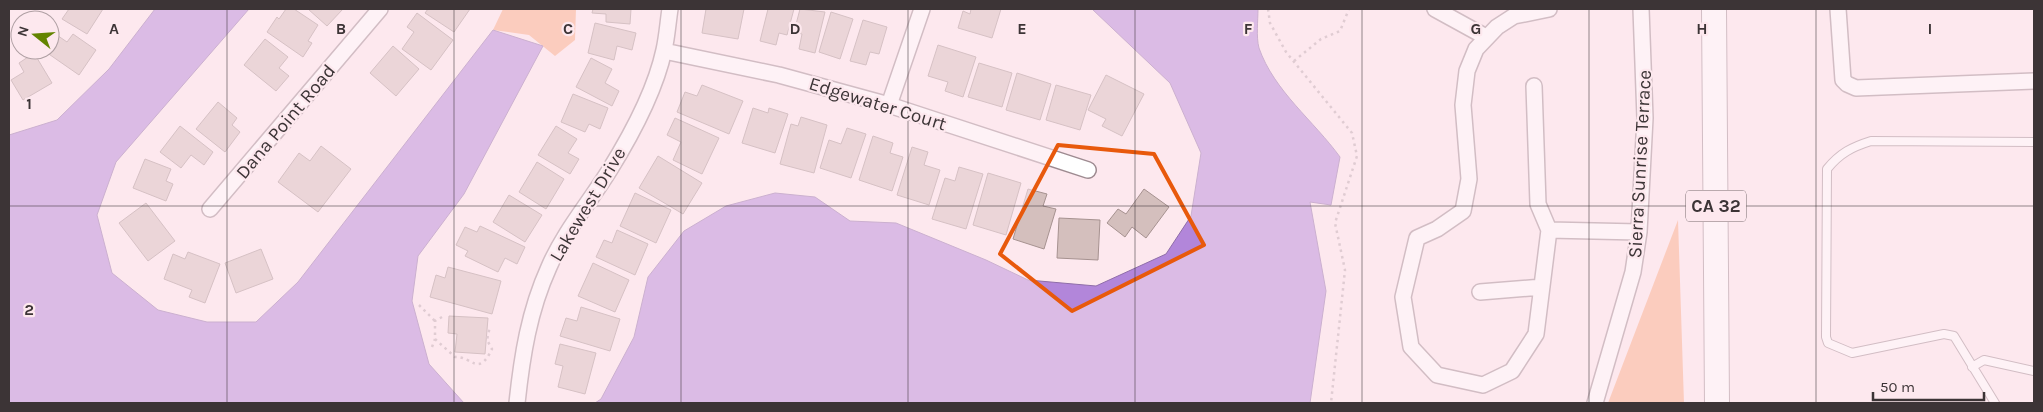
<svg xmlns="http://www.w3.org/2000/svg" width="2043" height="412" font-family="Karla,sans-serif">
  <rect width="100%" height="100%" fill="#fde8ee"/>
  <path fill="#f9ac83" d="M 503,9 L 576,9 L 575,40 L 555,56 L 529,35 L 493,30 Z
    M 1678,220 L 1684,403 L 1608,403 Z"/>
  <path fill="#b286da" stroke="#8f6da9" d="M 155,9 L 249,9 L 116,162 L 97,215 L 112,273 L 158,310 L 207,322 L 256,322 L 298,282 L 493,30 L 543,46 L 464,194 L 418,256 L 412,301 L 429,364 L 464,403 L 9,403 L 9,135 L 57,120 L 109,69 Z
    M 1092,9 L 1258,9 C 1258,20 1256,37 1259,48 C 1274,91 1314,121 1340,157 L 1331,205 L 1310,202 L 1326,291 L 1310,403 L 595,403 L 601,399 L 634,337 L 648,277 L 684,231 L 726,206 L 775,193 L 815,197 L 850,221 L 896,223 L 986,260 L 1028,280 L 1096,286 L 1166,254 L 1191,216 L 1201,153 L 1170,83 Z"/>
  <path fill="#d4bfbd" stroke="#a69290" d="M 69,9 L 103,9 L 87,34 L 62,19 Z
    M 286,9 L 294,9 L 318,25 L 308,41 L 312,43 L 303,57 L 267,32 L 277,17 L 279,19 Z
    M 308,9 L 343,9 L 327,26 Z
    M 428,9 L 470,9 L 454,32 L 425,13 Z
    M 593,9 L 631,9 L 630,24 L 606,22 L 606,14 L 592,13 Z
    M 706,9 L 744,9 L 738,39 L 702,33 Z
    M 768,9 L 794,9 L 787,35 L 779,33 L 776,45 L 760,41 Z
    M 800,9 L 825,12 L 815,53 L 799,49 L 802,34 L 794,32 Z
    M 971,9 L 1001,9 L 992,38 L 958,28 L 963,11 L 970,14 Z
    M 831,12 L 853,19 L 840,59 L 819,52 Z
    M 417,13 L 453,40 L 431,70 L 402,49 L 414,32 L 407,27 Z
    M 863,20 L 887,27 L 879,54 L 870,52 L 866,65 L 850,61 Z
    M 595,23 L 636,33 L 632,50 L 617,46 L 614,60 L 588,53 Z
    M 51,31 L 67,42 L 73,34 L 96,50 L 79,75 L 43,50 L 50,50 Z
    M 265,39 L 288,57 L 279,68 L 289,76 L 276,91 L 244,65 Z
    M 938,45 L 976,57 L 963,97 L 945,91 L 948,82 L 928,76 Z
    M 393,46 L 419,69 L 396,96 L 370,73 Z
    M 34,53 L 52,83 L 23,100 L 11,80 L 24,72 L 19,63 Z
    M 591,58 L 612,69 L 605,83 L 619,91 L 612,106 L 576,87 Z
    M 979,63 L 1012,73 L 1002,107 L 968,97 Z
    M 1017,73 L 1051,84 L 1040,120 L 1006,110 Z
    M 1106,75 L 1144,94 L 1122,136 L 1102,126 L 1106,119 L 1088,110 Z
    M 702,85 L 743,101 L 729,134 L 677,112 L 685,92 L 697,96 Z
    M 1056,85 L 1091,95 L 1080,130 L 1046,120 Z
    M 573,94 L 608,108 L 600,129 L 589,124 L 585,132 L 561,122 Z
    M 218,102 L 237,118 L 232,125 L 240,132 L 225,152 L 196,129 Z
    M 753,108 L 768,113 L 769,108 L 788,114 L 775,153 L 742,143 Z
    M 801,117 L 827,125 L 814,173 L 780,164 L 791,124 L 798,126 Z
    M 675,118 L 719,138 L 702,174 L 673,160 L 681,142 L 667,135 Z
    M 180,126 L 213,152 L 204,165 L 191,155 L 181,168 L 160,152 Z
    M 556,126 L 577,139 L 568,153 L 579,159 L 570,174 L 538,155 Z
    M 847,128 L 866,134 L 851,178 L 820,168 L 829,140 L 841,144 Z
    M 873,136 L 893,143 L 890,153 L 903,157 L 892,191 L 859,180 Z
    M 321,146 L 351,169 L 318,212 L 278,182 L 299,153 L 310,161 Z
    M 912,147 L 928,152 L 924,165 L 940,170 L 929,205 L 897,195 Z
    M 658,156 L 702,183 L 683,214 L 639,188 Z
    M 145,159 L 171,169 L 166,181 L 173,184 L 166,201 L 133,188 Z
    M 537,162 L 564,179 L 546,209 L 519,192 Z
    M 959,167 L 983,174 L 966,229 L 932,219 L 945,178 L 955,181 Z
    M 988,173 L 1021,183 L 1006,235 L 973,225 Z
    M 1028,189 L 1047,194 L 1043,206 L 1056,209 L 1044,249 L 1013,239 Z
    M 1144,189 L 1169,207 L 1146,238 L 1132,227 L 1125,237 L 1107,223 L 1118,209 L 1126,214 Z
    M 635,193 L 671,210 L 656,243 L 620,226 Z
    M 509,195 L 542,215 L 525,242 L 493,222 Z
    M 146,203 L 175,241 L 148,261 L 119,223 Z
    M 1059,218 L 1100,220 L 1098,260 L 1057,258 Z
    M 480,226 L 525,247 L 517,264 L 505,258 L 498,272 L 465,256 L 468,251 L 456,245 L 465,227 L 477,232 Z
    M 617,230 L 648,244 L 635,275 L 596,257 L 604,240 L 612,243 Z
    M 261,249 L 273,279 L 236,293 L 225,263 Z
    M 188,252 L 220,264 L 205,303 L 189,297 L 192,290 L 164,279 L 173,254 L 185,259 Z
    M 593,263 L 629,280 L 615,312 L 578,296 Z
    M 448,267 L 501,281 L 492,314 L 430,297 L 436,275 L 445,278 Z
    M 581,307 L 620,319 L 610,351 L 560,336 L 566,318 L 577,321 Z
    M 449,316 L 488,318 L 485,354 L 455,352 L 457,334 L 448,333 Z
    M 560,344 L 596,353 L 585,394 L 558,387 L 563,366 L 555,364 Z"/>
  <g fill="none" stroke-linecap="round" stroke-linejoin="round">
    <g stroke="#9e8b91" stroke-width="10">
      <path id="service" d="M 1972,367 L 1984,360 L 2034,371
        M 1995,403 L 1954,336 L 1944,334 L 1852,353 L 1828,343 L 1826,337 L 1827,169 C 1840,153 1852,147 1871,141 L 2034,142"/>
    </g>
    <g stroke="#9e8b91" stroke-width="18">
      <path id="minor" d="M 1435,9 L 1486,37
        M 1549,9 L 1514,16 L 1497,27 L 1476,49 L 1467,71 L 1463,105 L 1469,179 L 1463,211 L 1437,229 L 1417,238 L 1403,297 L 1411,347 L 1437,375 L 1483,385 L 1512,371 L 1536,334 L 1549,230
        M 1838,9 L 1843,80 L 1847,84 L 1856,88 L 2034,81
        M 664,51 L 779,75 L 889,105 L 1088,170
        M 1534,86 L 1538,204 L 1549,230
        M 889,105 L 922,9
        M 210,209 L 380,9
        M 1549,230 L 1639,232
        M 1480,292 L 1542,287
        M 517,403 C 522,356 529,311 549,267 C 564,232 589,203 609,171 C 632,134 655,92 664,50 C 667,37 668,22 670,9
        M 1595,403 L 1633,272 L 1639,232 L 1645,118 L 1641,9"/>
    </g>
    <g stroke="#9e8b91" stroke-width="26">
      <path id="primary" d="M 1714,9 L 1717,403"/>
    </g>
    <path stroke="#bcabb0" stroke-width="2.5" stroke-dasharray="2.5 4" stroke-linecap="butt" d="M 1268,9 L 1270,23 L 1286,52 L 1352,133 L 1357,156 L 1335,223 L 1345,270 L 1331,403
      M 1294,61 L 1321,39 L 1340,31 L 1349,9
      M 419,305 L 435,321
      M 442,317 L 435,321 L 435,339 L 455,357 C 472,356 478,378 492,349 L 487,340 L 490,326
      M 432,347 L 435,339"/>
    <use href="#service" stroke="#fff" stroke-width="8"/>
    <use href="#minor" stroke="#fff" stroke-width="15"/>
    <use href="#primary" stroke="#fff" stroke-width="24"/>
  </g>
  <path d="M0 0H2043V412H0ZM 1058,145 L 1154,154 L 1204,245 L 1072,311 L 1000,254 Z" fill="#fde8ee" fill-opacity=".55" fill-rule="evenodd"/>
  <path fill="none" stroke="#e8590c" stroke-width="4" stroke-linejoin="round" d="M 1058,145 L 1154,154 L 1204,245 L 1072,311 L 1000,254 Z"/>
  <path fill="none" stroke="#3c3436" stroke-width="1" stroke-opacity="0.55" d="M 227,9 L 227,403M 454,9 L 454,403M 681,9 L 681,403M 908,9 L 908,403M 1135,9 L 1135,403M 1362,9 L 1362,403M 1589,9 L 1589,403M 1816,9 L 1816,403M 9,206 L 2034,206"/>
  <g text-anchor="middle" stroke-width="4.5" stroke-linejoin="round" paint-order="stroke">
    <rect fill="#fde8ee" stroke="#766a6d" stroke-width="1" x="1686" y="190.5" width="60" height="31" rx="4"/>
    <g font-size="18" font-weight="bold" fill="#3c3436">
      <text x="1716" y="212">CA 32</text>
    </g>
    <g font-size="19" fill="#3c3436" stroke="#fde8ee">
      <text transform="translate(878 103) rotate(17)" y="7">Edgewater Court</text>
      <text transform="translate(285 121) rotate(-50)" y="7">Dana Point Road</text>
      <text transform="translate(1639 164) rotate(-87)" y="7">Sierra Sunrise Terrace</text>
      <text transform="translate(587 204) rotate(-59)" y="7">Lakewest Drive</text>
    </g>
  </g>
  <g font-size="16" text-anchor="middle" font-weight="bold" fill="#3c3436" stroke="#fde8ee" stroke-width="4.5" stroke-linejoin="round" paint-order="stroke">
    <text x="114" y="34">A</text>
    <text x="341" y="34">B</text>
    <text x="568" y="34">C</text>
    <text x="795" y="34">D</text>
    <text x="1022" y="34">E</text>
    <text x="1248" y="34">F</text>
    <text x="1476" y="34">G</text>
    <text x="1702" y="34">H</text>
    <text x="1930" y="34">I</text>
    <text x="29" y="109">1</text>
    <text x="29" y="315">2</text>
  </g>
  <rect width="2043" height="412" fill="none" stroke="#3c3436" stroke-width="20"/>
  <g transform="translate(35 35) rotate(287)"><circle r="24" fill="#fde8ee" stroke="#b0a0a4"/>
  <path d="M0-4L9 19L0 12L-9 19Z" fill="#638400"/>
  <text y="-8" font-size="14" font-weight="bold" text-anchor="middle" fill="#3c3436">N</text>
  </g>
  <path d="M1873 392v8h111v-8" fill="none" stroke="#3c3436" stroke-width="2.5"/>
  <text x="1880" y="392" font-size="15" fill="#3c3436" stroke="#fde8ee" stroke-width="4" paint-order="stroke">50 m</text>
</svg>
